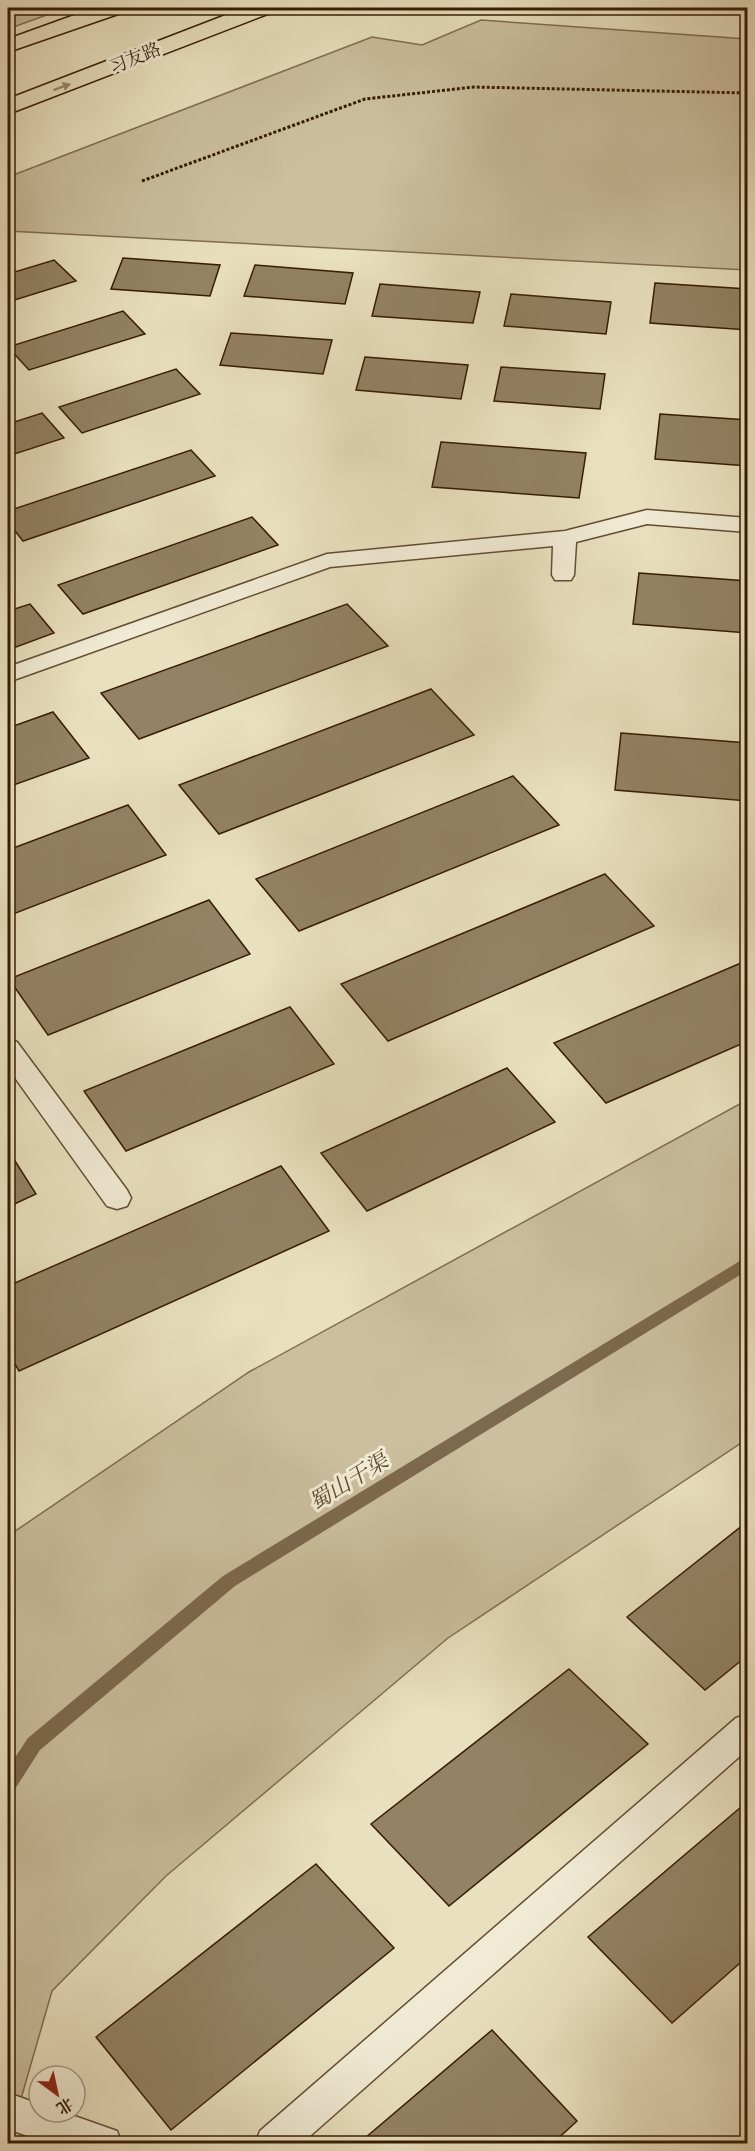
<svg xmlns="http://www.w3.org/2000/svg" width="755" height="2151" font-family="'IM FELL English','Noto Serif SC',serif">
  <rect width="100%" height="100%" fill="#e9e0bf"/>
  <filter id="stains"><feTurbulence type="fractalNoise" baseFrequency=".00333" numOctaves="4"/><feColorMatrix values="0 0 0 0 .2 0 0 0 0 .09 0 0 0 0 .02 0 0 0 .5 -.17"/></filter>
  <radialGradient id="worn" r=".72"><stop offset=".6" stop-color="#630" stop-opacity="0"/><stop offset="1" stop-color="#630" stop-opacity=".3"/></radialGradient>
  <path fill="#cbbf9f" stroke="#806e52" stroke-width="1.5" d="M 8,8 L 66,8 L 8,29 Z
    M 481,20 L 747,39 L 747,270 L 8,231 L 8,177 L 372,37 L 422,45 Z
    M 747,1100 L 747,1439 L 448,1638 L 166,1876 L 52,1991 L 8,2144 L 8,1536 L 249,1372 Z"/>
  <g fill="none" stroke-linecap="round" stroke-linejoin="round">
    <path fill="#7d694e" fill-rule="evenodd" d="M 748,1256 L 748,1270 L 235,1586 L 40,1750 L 15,1789 L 8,1791 L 8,1768 L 28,1738 L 223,1576 Z"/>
  </g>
  <path fill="#938265" stroke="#361c04" stroke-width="1.5" d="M 123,258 L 220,265 L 210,296 L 111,289 Z
    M 54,260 L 76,281 L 8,302 L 8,274 Z
    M 255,265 L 353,273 L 345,304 L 244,296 Z
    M 655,283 L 748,289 L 748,330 L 650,323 Z
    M 380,284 L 480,292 L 473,323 L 372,316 Z
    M 511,294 L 611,302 L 606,334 L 504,326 Z
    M 123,311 L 145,334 L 29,370 L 8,347 Z
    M 231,333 L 332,340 L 323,374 L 220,365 Z
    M 365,357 L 468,365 L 461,399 L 356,390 Z
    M 501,367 L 605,374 L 600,409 L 494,401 Z
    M 176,369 L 200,394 L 82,433 L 59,407 Z
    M 42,413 L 64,438 L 8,456 L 8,424 Z
    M 660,414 L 748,420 L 748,466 L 655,459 Z
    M 441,442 L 586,453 L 579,498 L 432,487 Z
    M 191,450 L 215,476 L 23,541 L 8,522 L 8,511 Z
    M 252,517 L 278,545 L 83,614 L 58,585 Z
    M 639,573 L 748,581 L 748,633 L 633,624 Z
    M 30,604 L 54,633 L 8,650 L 8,611 Z
    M 347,604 L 388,646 L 139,739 L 101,693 Z
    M 431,689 L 474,735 L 219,834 L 179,785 Z
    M 53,712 L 89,758 L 8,787 L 8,728 Z
    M 621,733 L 748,743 L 748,801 L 615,790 Z
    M 513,776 L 559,825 L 299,931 L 256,879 Z
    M 128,805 L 166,855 L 8,916 L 8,850 Z
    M 605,874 L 654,926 L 388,1041 L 341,984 Z
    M 209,900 L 250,954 L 48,1035 L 9,979 Z
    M 748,960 L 748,1041 L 606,1103 L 554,1043 Z
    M 290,1007 L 334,1064 L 126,1151 L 84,1091 Z
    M 507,1068 L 555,1122 L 367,1211 L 321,1153 Z
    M 8,1150 L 36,1194 L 8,1207 Z
    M 281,1166 L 329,1231 L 19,1371 L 8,1352 L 8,1286 Z
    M 748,1521 L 748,1655 L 705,1690 L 627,1617 Z
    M 569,1669 L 648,1744 L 449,1906 L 371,1824 Z
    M 748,1801 L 748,1956 L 672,2023 L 588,1937 Z
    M 316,1864 L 394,1948 L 171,2130 L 96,2037 Z
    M 492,2030 L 577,2121 L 552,2144 L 358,2144 Z"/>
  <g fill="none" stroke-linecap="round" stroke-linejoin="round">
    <g stroke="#634d33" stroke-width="3">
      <path id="service" d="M 647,510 L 748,518 L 748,532 L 647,524 L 576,542 L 574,575 L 571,580 L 555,580 L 552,575 L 553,546 L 330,567 L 8,682 L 8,667 L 327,554 L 565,531 Z
        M 8,1039 L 17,1042 L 127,1190 L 131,1198 L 127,1206 L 117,1209 L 107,1206 L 8,1068 Z
        M 748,1714 L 748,1749 L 301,2144 L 255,2144 L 260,2131 L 736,1718 Z
        M 8,2093 L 39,2104 L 39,2112 L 63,2112 L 117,2131 L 122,2144 L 50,2144 L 8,2129 Z"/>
    </g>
    <g stroke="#361c04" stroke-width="3">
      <path id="primary" d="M 94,8 L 124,8 L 121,13 L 8,52 L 8,39 Z
        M 244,8 L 273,8 L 270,13 L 8,114 L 8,99 Z"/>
    </g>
    <path stroke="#361c04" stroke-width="3" stroke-dasharray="3 2" stroke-linecap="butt" d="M 142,181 L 365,99 L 474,87 L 748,93"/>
    <use href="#service" fill="#f1ebd5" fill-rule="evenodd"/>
    <use href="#primary" fill="#e9e0bf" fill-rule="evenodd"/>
  </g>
  <defs><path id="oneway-solid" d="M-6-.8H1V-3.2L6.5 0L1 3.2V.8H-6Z" transform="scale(1.5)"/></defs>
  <use fill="#98886b" href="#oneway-solid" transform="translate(62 87) rotate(-20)"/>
  <g text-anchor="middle" stroke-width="6" stroke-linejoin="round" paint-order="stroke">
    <g font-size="18" fill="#361c04" stroke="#f1ebd5">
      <text transform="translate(135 58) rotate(-22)" y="6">习友路</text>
    </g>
    <g font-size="22" font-style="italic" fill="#5f492f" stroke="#f1ebd5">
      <text transform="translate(348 1481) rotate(-32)" y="8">蜀山干渠</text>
    </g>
  </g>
  <rect width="755" height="2151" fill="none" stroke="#e9e0bf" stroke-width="30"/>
  <rect x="9" y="9" width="737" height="2133" fill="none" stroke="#361c04" stroke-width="3"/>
  <rect x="15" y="15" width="725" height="2121" fill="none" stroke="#361c04" stroke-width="1.5"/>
  <g transform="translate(57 2094) rotate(147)"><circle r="28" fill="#f1ebd5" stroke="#a69881" stroke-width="1.5"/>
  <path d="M0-4.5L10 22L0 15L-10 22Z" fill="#8f2418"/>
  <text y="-9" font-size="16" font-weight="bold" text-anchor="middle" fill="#361c04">北</text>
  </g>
  <rect width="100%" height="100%" filter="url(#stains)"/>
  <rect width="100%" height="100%" fill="url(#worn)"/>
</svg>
